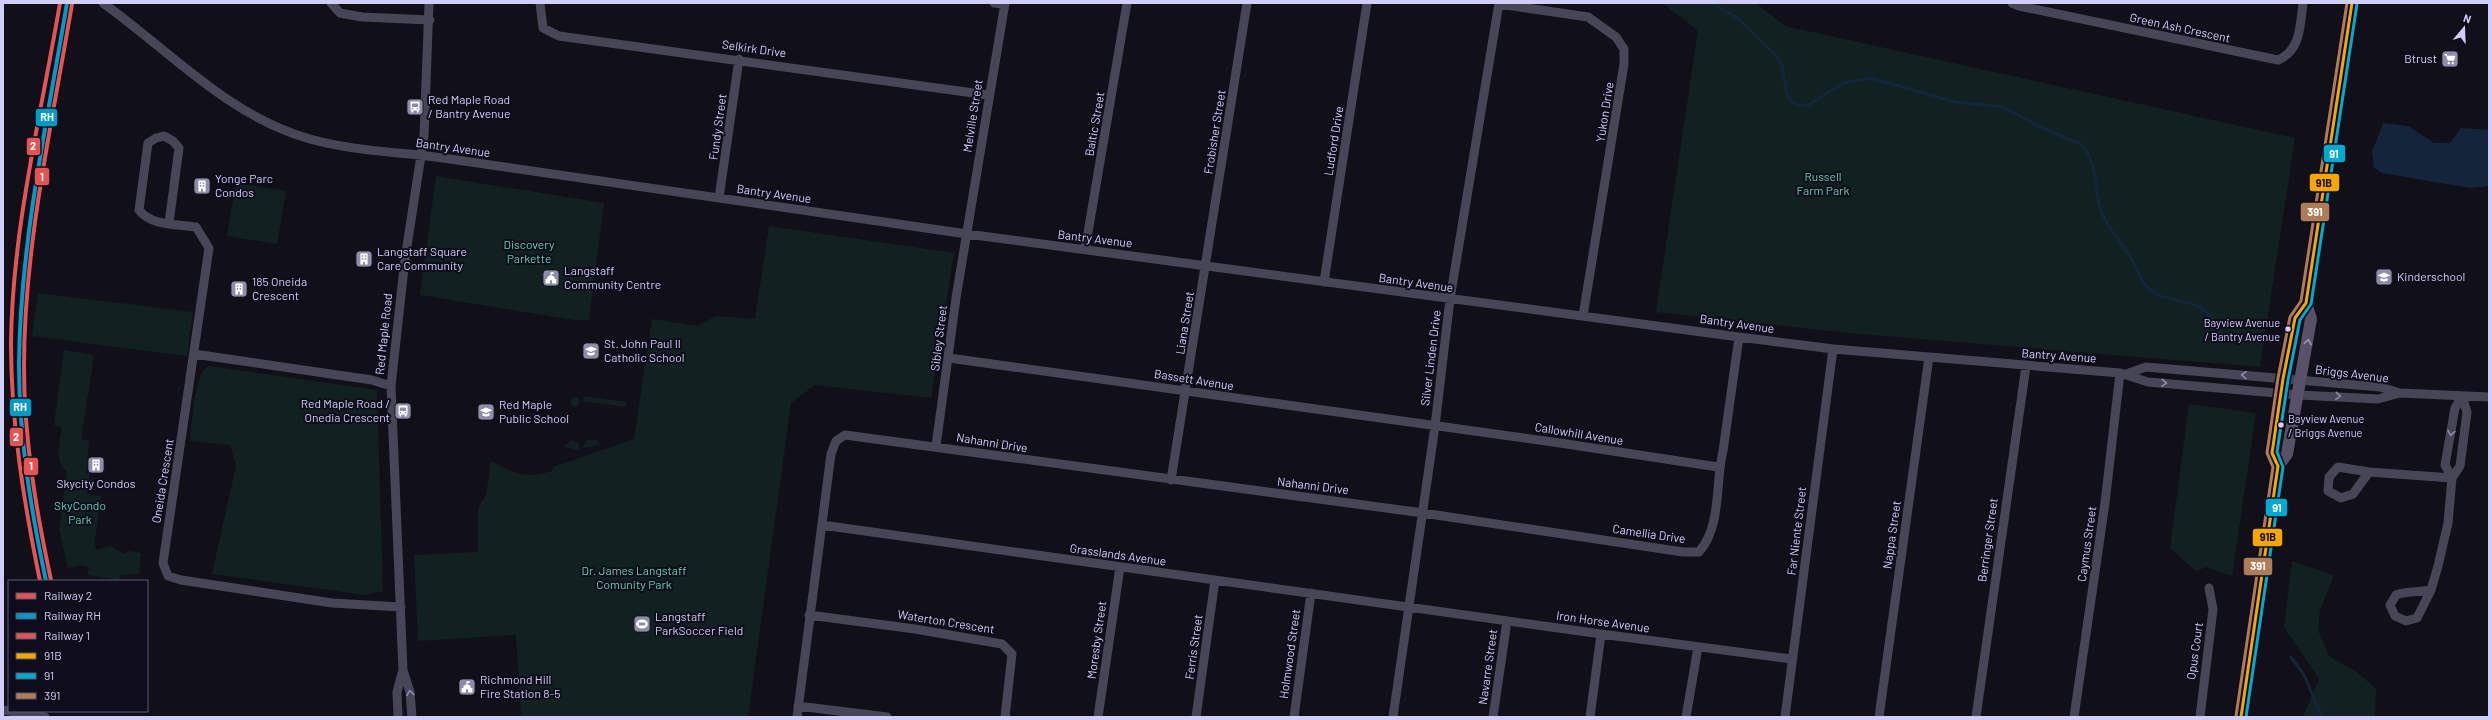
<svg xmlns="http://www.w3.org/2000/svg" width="2492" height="720" font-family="Barlow,sans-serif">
  <rect width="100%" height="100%" fill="#111018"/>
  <path fill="#112121" d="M 1662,3 L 1756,3 L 1785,26 L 2295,138 L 2260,367 L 1849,333 L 1656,312 L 1698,30 Z
    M 436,176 L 604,203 L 589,320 L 574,320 L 420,295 Z
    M 236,183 L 286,191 L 277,244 L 227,236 Z
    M 769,226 L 954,253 L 931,398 L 815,385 L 791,403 L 748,717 L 521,717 L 516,635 L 418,641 L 414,555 L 478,552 L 478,508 L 486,495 L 491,461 C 516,474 524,479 552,471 L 553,467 L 634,439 L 652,319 L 697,326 L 716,316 L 755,319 Z
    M 38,293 L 193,312 L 187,356 L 32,336 Z
    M 64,350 L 94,355 L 81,439 L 89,441 L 86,473 L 90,474 L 87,494 L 101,496 L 94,546 L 97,549 L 111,546 L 124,554 L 129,551 L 141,553 L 139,574 L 120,575 L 119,580 L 88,575 L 89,567 L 80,565 L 68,568 L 59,529 L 67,472 C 53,459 60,444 62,427 L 54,425 Z
    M 209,366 L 377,390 L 383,591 L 365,595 L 212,574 L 236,466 L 230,445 L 190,441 C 192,424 194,372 209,366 Z
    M 584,396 L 627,402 L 626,407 L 583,401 Z
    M570.5 402a4.5 4.5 0 1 1 9 0a4.5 4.5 0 1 1-9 0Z
    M 2189,404 L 2256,413 L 2232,576 L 2206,567 L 2196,571 L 2170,548 Z
    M 592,439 L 597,440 L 600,445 L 583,448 L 586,441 Z
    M 571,440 L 578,443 L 580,450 L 563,447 Z
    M 2292,561 L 2334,575 L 2320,610 L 2318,630 L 2329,656 L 2358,673 L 2376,689 L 2375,717 L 2303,717 L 2319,679 L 2284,627 Z"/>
  <path fill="#13253b" d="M 2383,123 L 2408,126 L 2434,143 L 2450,143 L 2461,128 L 2489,130 L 2489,186 L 2470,188 L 2382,173 L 2374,168 L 2372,152 Z"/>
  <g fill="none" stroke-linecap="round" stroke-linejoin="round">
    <path stroke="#13253b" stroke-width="3" d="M 1712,3 L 1736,17 L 1776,55 L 1782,65 L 1786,90 L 1790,100 L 1797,105 L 1808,105 L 1844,83 L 1871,78 L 1955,102 L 2003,107 L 2038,126 L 2081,144 C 2099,163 2093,191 2102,213 C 2109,231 2124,245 2133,262 C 2137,269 2140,280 2146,286 C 2172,312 2201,286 2220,335
      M 2291,657 L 2304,675 L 2322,717"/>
    <path stroke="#474657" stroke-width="9" d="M 103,3 C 170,51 228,116 310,139 C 353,151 399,152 443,158 L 967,234 L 1739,337 L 1833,349 L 2120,373 L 2148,382 L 2299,395 L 2378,399 L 2400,393
      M 331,3 L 340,13 L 362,17 L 430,20
      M 540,3 L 543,28 L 559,36 L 988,95
      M 994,3 L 1005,4
      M 2012,3 L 2019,6 L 2278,60 C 2301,50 2300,26 2303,3
      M 1499,4 L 1588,17 L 1616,37 L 1624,49 L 1624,64 L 1583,316
      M 719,198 L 739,59
      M 169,223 L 179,148 L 173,141 L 164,136 L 156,138 L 148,143 L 139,210 C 151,226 177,224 196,227 L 209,248 L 163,563 L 168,576 L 181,580 L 332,603 L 401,607
      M 1085,250 L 1127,3
      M 1324,282 L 1367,3
      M 194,354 L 372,380 L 391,386
      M 949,358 L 1560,443 L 1718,467
      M 2126,374 L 2146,367 L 2380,387 L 2400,393 L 2489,397
      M 936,446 L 956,298 L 1005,3
      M 2338,467 L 2369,472 L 2353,494 L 2341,498 L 2328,491 L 2329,477 Z
      M 2369,472 L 2452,478
      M 2452,478 L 2445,465 L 2455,408 L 2462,396
      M 1171,480 L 1247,3
      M 822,525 L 1601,634 L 1792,659
      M 2431,590 C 2418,593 2408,590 2396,595 L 2390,605 L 2395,616 L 2406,621 L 2417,618 L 2431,590 L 2438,566 L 2448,523 L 2452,478 L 2460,466 L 2467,412 L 2462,396
      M 809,615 L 915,629 L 1002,644 L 1012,654 L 1005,717
      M 798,706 L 887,717
      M 3,710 L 45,717
      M 398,717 L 397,692 L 403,670
      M 412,717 L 410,692 L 403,670 L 391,386 L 405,259 L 424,136 L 429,3
      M 797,717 L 831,454 L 836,441 L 845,435 L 1423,513 L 1683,552 L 1699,552 C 1722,526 1715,482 1723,451 L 1739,337
      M 1098,717 L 1120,567
      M 1196,717 L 1215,580
      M 1294,717 L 1311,593
      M 1393,717 L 1435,426 L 1450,299 L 1499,3
      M 1493,717 L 1507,621
      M 1590,717 L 1601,634
      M 1686,717 L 1698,647
      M 1785,717 L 1833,349
      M 1879,717 L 1929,357
      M 1976,717 L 2026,366
      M 2074,717 L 2105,503 L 2120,373
      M 2200,717 L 2213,609 L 2209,588"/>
    <path stroke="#585168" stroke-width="12" d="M 2278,466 L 2272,453 L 2283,379 L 2295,318 L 2306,303
      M 2241,717 L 2278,466 L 2287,454 L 2311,319 L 2306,303 L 2352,3"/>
    <g stroke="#0f0d1b" stroke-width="6">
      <path id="bus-1" d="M 2241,717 L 2278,466 L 2272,453 L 2283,379 L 2295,318 L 2306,303 L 2352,3"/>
    </g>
    <g stroke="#0f0d1b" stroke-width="6">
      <path id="bus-2" d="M 2246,717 L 2283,467 L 2277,452 L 2288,380 L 2300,320 L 2311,304 L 2357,4"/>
    </g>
    <g stroke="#0f0d1b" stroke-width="6">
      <path id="bus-3" d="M 2236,716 L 2273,467 L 2267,453 L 2278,378 L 2290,317 L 2301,301 L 2347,3"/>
    </g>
    <use href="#bus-1" stroke="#f7a600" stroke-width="3"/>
    <use href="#bus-2" stroke="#00a9ce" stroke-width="3"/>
    <use href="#bus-3" stroke="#b07c57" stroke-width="3"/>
    <g stroke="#0f0d1b" stroke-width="7">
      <path id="rail-1" d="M 40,581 C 24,503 11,424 11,344 C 12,230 41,115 60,3"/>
    </g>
    <g stroke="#0f0d1b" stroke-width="7">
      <path id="rail-2" d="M 46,581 C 31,510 19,438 19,365 C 20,243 47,123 67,3"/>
    </g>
    <g stroke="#0f0d1b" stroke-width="7">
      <path id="rail-3" d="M 51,580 C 36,510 24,439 24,367 C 24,245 52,124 72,4"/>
    </g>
    <use href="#rail-1" stroke="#e55353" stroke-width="4"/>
    <use href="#rail-2" stroke="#009ac7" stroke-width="4"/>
    <use href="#rail-3" stroke="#e55353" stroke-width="4"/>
  </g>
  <defs><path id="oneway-chevron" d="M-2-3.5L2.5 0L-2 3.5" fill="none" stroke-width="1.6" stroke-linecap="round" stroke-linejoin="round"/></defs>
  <use stroke="#9a96b7" href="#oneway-chevron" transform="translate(2308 342) rotate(-80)"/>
  <g stroke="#8c8aa8">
    <use href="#oneway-chevron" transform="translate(2244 375) rotate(-175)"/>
    <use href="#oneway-chevron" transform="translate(2164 383) rotate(4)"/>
    <use href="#oneway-chevron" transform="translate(2338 396) rotate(4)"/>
    <use href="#oneway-chevron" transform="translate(2451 433) rotate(100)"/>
    <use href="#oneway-chevron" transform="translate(410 693) rotate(-100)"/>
  </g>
  <defs>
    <g id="supermarket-square" transform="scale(0.9)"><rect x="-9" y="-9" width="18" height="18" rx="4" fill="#8d8caa" stroke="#0f0d1b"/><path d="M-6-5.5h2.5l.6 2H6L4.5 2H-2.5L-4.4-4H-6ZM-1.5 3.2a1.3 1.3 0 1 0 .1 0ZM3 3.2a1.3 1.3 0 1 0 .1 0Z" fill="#fff"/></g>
    <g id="bus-square" transform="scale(0.9)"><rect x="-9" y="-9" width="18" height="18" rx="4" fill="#8d8caa" stroke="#0f0d1b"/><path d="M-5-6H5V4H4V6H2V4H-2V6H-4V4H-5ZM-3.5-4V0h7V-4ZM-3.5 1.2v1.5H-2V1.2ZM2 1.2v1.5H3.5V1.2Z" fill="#fff"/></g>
    <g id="building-square" transform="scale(0.9)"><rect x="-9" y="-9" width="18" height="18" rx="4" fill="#8d8caa" stroke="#0f0d1b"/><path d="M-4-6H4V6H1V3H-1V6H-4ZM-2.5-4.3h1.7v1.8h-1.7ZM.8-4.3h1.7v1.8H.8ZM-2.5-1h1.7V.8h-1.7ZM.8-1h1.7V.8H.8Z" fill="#fff"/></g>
    <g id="school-square" transform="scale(0.9)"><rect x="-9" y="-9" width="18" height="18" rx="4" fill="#8d8caa" stroke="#0f0d1b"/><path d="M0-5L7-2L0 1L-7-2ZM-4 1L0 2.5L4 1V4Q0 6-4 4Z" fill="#fff"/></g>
    <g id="civic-square" transform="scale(0.9)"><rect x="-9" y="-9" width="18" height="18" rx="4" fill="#8d8caa" stroke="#0f0d1b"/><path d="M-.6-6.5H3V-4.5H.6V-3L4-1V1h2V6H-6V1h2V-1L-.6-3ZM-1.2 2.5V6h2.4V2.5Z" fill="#fff"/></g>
    <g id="stadium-square" transform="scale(0.9)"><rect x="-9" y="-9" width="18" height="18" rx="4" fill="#8d8caa" stroke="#0f0d1b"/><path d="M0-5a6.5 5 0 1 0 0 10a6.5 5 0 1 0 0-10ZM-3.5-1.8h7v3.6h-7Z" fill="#fff"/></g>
  </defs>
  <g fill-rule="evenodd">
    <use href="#supermarket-square" x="2450" y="59"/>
    <use href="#bus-square" x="415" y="107"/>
    <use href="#building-square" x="202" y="186"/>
    <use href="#building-square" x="364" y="259"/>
    <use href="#school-square" x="2384" y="277"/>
    <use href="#civic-square" x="551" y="278"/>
    <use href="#building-square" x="239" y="289"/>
    <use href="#school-square" x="591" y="351"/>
    <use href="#bus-square" x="403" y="411"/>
    <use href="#school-square" x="486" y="412"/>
    <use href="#building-square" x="96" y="465"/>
    <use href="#stadium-square" x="642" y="624"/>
    <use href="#civic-square" x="467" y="687"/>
  </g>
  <g fill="#d0cef8" stroke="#0f0d1b" stroke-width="1.5">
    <circle cx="2288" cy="329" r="3.5"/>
    <circle cx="2281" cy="425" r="3.5"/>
  </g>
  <g text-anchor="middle" stroke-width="4" stroke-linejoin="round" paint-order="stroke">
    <g font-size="11" fill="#d0cef8" stroke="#0f0d1b" text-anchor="end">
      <text x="2280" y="327">Bayview Avenue<tspan x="2280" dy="14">/ Bantry Avenue</tspan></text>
      <text x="2288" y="423" text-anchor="start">Bayview Avenue<tspan x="2288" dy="14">/ Briggs Avenue</tspan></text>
    </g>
    <g font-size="12" fill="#d0cef8" stroke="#0f0d1b">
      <text transform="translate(2180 28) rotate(12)" y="4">Green Ash Crescent</text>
      <text transform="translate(754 49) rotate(8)" y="4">Selkirk Drive</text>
      <text transform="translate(1605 112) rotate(-81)" y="4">Yukon Drive</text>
      <text transform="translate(973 116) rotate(-81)" y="4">Melville Street</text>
      <text transform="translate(1095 124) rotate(-80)" y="4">Baltic Street</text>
      <text transform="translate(718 127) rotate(-82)" y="4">Fundy Street</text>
      <text transform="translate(1215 132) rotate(-81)" y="4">Frobisher Street</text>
      <text transform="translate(1334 141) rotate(-81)" y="4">Ludford Drive</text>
      <text transform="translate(453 148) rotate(8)" y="4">Bantry Avenue</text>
      <text transform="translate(774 194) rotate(8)" y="4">Bantry Avenue</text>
      <text transform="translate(1095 239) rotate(7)" y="4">Bantry Avenue</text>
      <text transform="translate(1416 283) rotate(8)" y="4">Bantry Avenue</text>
      <text transform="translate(1185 323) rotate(-81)" y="4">Liana Street</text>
      <text transform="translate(1737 324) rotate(8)" y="4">Bantry Avenue</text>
      <text transform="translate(384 334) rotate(-84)" y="4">Red Maple Road</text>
      <text transform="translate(939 338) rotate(-83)" y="4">Sibley Street</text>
      <text transform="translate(2059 356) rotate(4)" y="4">Bantry Avenue</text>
      <text transform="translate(1431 358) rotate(-83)" y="4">Silver Linden Drive</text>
      <text transform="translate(2352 374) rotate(7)" y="4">Briggs Avenue</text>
      <text transform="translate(1194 380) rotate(9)" y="4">Bassett Avenue</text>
      <text transform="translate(1579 434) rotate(9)" y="4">Callowhill Avenue</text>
      <text transform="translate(992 443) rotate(9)" y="4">Nahanni Drive</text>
      <text transform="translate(163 481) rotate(-81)" y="4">Oneida Crescent</text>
      <text transform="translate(1313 486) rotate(7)" y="4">Nahanni Drive</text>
      <text transform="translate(1797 531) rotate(-83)" y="4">Far Niente Street</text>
      <text transform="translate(1649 534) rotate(8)" y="4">Camellia Drive</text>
      <text transform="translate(1892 535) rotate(-82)" y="4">Nappa Street</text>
      <text transform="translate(1988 540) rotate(-82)" y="4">Berringer Street</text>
      <text transform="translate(2087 544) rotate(-82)" y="4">Caymus Street</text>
      <text transform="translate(1118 555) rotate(8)" y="4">Grasslands Avenue</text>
      <text transform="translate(946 622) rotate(9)" y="4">Waterton Crescent</text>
      <text transform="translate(1603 622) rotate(8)" y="4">Iron Horse Avenue</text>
      <text transform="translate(1097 640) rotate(-82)" y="4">Moresby Street</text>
      <text transform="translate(1194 647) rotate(-82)" y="4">Ferris Street</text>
      <text transform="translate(2195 651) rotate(-82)" y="4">Opus Court</text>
      <text transform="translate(1290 654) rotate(-82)" y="4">Holmwood Street</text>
      <text transform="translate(1488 667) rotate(-82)" y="4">Navarre Street</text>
    </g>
    <g font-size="12" fill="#d0cef8" stroke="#0f0d1b" text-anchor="start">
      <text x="2437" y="63" text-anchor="end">Btrust</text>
      <text x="428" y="104">Red Maple Road<tspan x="428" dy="14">/ Bantry Avenue</tspan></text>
      <text x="215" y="183">Yonge Parc<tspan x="215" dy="14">Condos</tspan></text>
      <text x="377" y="256">Langstaff Square<tspan x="377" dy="14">Care Community</tspan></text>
      <text x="564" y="275">Langstaff<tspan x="564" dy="14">Community Centre</tspan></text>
      <text x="2397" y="281">Kinderschool</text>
      <text x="252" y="286">185 Oneida<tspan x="252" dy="14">Crescent</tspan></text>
      <text x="604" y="348">St. John Paul II<tspan x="604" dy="14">Catholic School</tspan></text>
      <text x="390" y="408" text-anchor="end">Red Maple Road /<tspan x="390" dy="14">Onedia Crescent</tspan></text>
      <text x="499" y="409">Red Maple<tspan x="499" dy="14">Public School</tspan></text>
      <text x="96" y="488" text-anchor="middle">Skycity Condos</text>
      <text x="655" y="621">Langstaff<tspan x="655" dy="14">ParkSoccer Field</tspan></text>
      <text x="480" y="684">Richmond Hill<tspan x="480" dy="14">Fire Station 8-5</tspan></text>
    </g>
    <g font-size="12" fill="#64cead" stroke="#0f0d1b">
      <text x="1823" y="181">Russell<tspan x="1823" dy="14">Farm Park</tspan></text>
      <text x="529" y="249">Discovery<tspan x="529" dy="14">Parkette</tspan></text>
      <text x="80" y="510">SkyCondo<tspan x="80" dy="14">Park</tspan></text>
      <text x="634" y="575">Dr. James Langstaff<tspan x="634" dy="14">Comunity Park</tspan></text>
    </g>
  </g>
  <g stroke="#0f0d1b" stroke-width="1.5">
    <rect x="35" y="108" width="23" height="19" rx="4" fill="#009ac7"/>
    <rect x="26" y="137" width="15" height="19" rx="4" fill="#e55353"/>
    <rect x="2323" y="144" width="23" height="19" rx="4" fill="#00a9ce"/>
    <rect x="34" y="167" width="16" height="19" rx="4" fill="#e55353"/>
    <rect x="2309" y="173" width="31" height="19" rx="4" fill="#f7a600"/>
    <rect x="2300" y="202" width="30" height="20" rx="4" fill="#b07c57"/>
    <rect x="9" y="398" width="23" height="19" rx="4" fill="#009ac7"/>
    <rect x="9" y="427" width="15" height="20" rx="4" fill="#e55353"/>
    <rect x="23" y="457" width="16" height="19" rx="4" fill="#e55353"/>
    <rect x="2265" y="498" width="23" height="19" rx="4" fill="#00a9ce"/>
    <rect x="2252" y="528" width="31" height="19" rx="4" fill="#f7a600"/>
    <rect x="2243" y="557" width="30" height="19" rx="4" fill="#b07c57"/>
  </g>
  <g font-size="11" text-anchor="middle" font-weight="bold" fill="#fff">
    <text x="47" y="121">RH</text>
    <text x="33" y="150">2</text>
    <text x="2334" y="158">91</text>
    <text x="42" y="181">1</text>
    <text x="2315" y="216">391</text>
    <text x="20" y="411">RH</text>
    <text x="16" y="441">2</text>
    <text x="31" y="470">1</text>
    <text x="2277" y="512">91</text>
    <text x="2258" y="570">391</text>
  </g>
  <g font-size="11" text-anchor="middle" font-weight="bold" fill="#111">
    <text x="2324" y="187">91B</text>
    <text x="2268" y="541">91B</text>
  </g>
  <rect width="2492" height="720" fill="none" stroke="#d0cef8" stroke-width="8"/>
  <rect x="8" y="580" width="140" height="132" fill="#0f0d1b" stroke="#5c5a73"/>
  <rect x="16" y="593" width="20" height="6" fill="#e55353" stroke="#5c5a73"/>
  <text x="44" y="600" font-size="12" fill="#d0cef8">Railway 2</text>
  <rect x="16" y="613" width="20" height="6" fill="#009ac7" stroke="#5c5a73"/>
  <text x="44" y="620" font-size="12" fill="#d0cef8">Railway RH</text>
  <rect x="16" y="633" width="20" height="6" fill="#e55353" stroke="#5c5a73"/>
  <text x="44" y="640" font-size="12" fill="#d0cef8">Railway 1</text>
  <rect x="16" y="653" width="20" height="6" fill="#f7a600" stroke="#5c5a73"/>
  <text x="44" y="660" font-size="12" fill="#d0cef8">91B</text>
  <rect x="16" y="673" width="20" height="6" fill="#00a9ce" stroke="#5c5a73"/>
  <text x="44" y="680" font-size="12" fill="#d0cef8">91</text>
  <rect x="16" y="693" width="20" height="6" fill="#b07c57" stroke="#5c5a73"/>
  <text x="44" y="700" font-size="12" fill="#d0cef8">391</text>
  <g transform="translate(2464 28) rotate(19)" stroke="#0f0d1b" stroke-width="3" paint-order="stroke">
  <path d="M0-3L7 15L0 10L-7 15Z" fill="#d0cef8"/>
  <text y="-6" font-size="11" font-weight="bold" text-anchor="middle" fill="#d0cef8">N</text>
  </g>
</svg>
